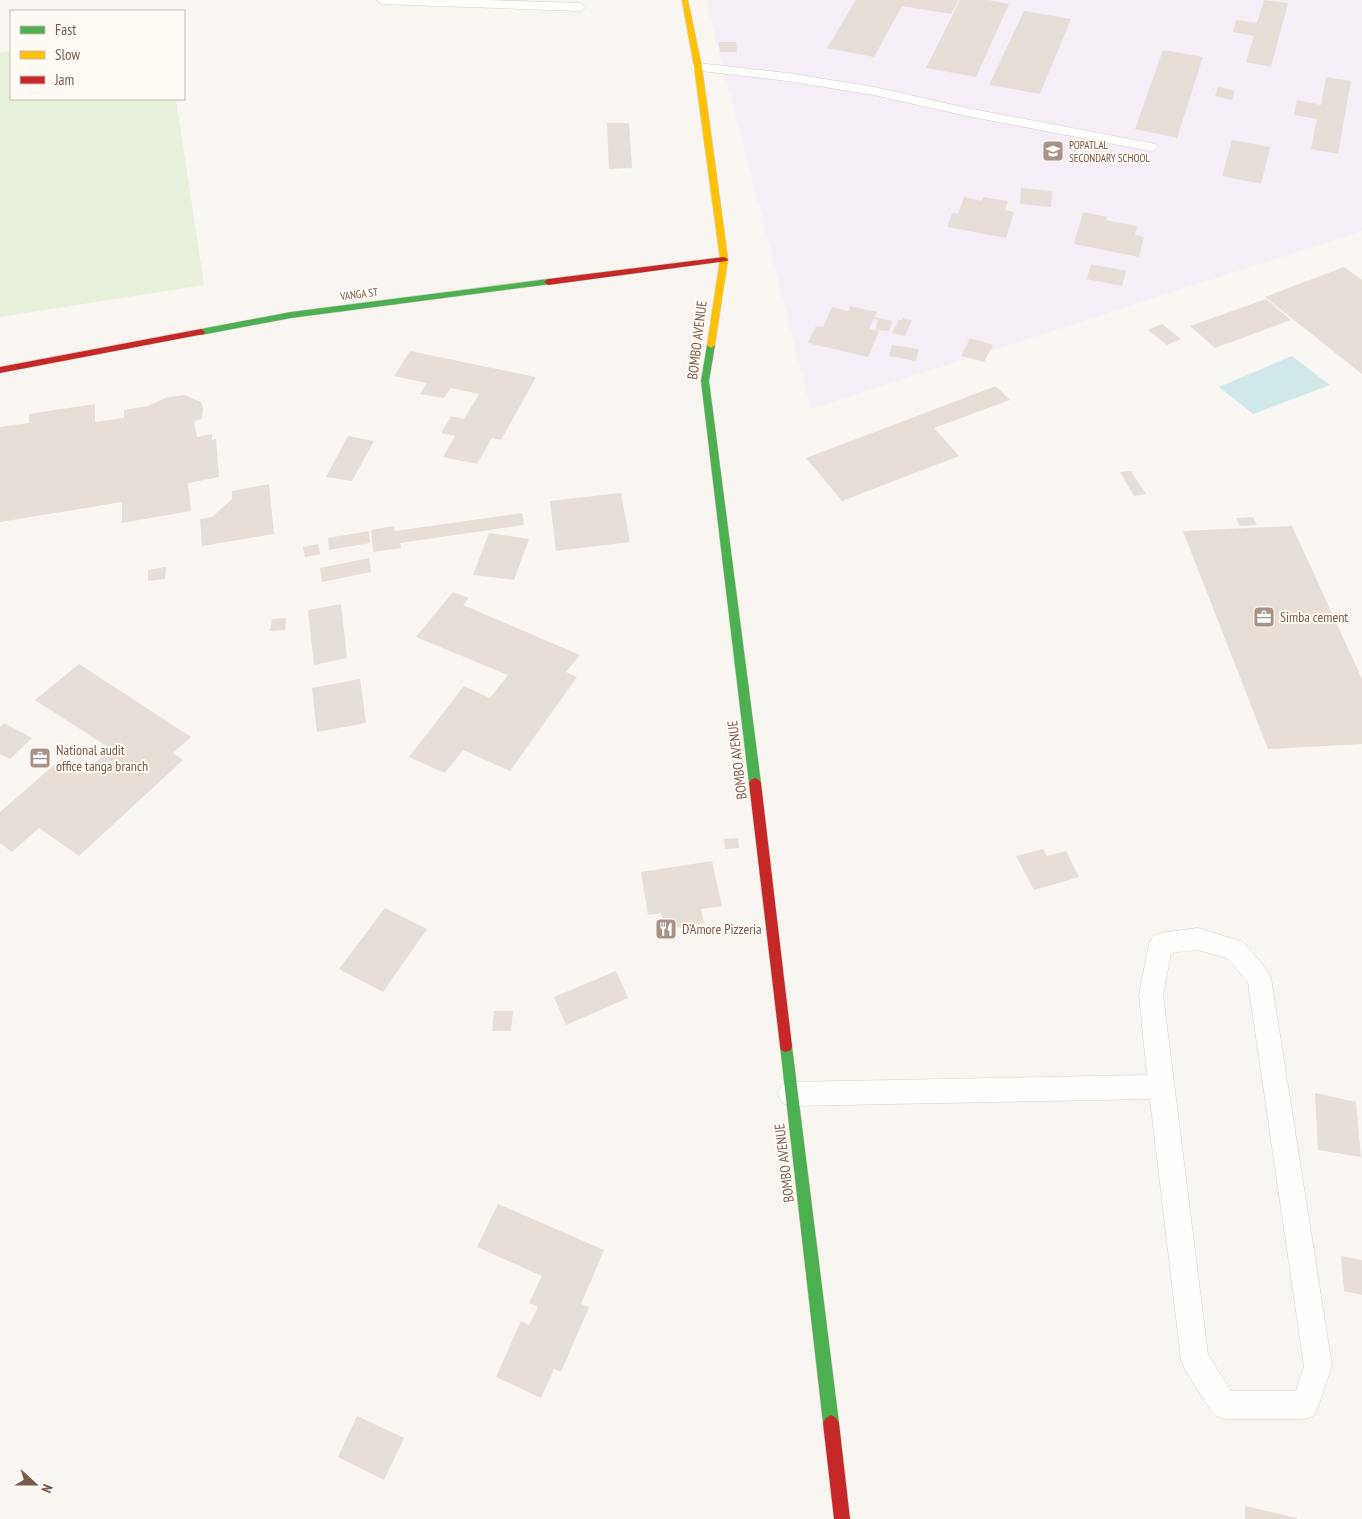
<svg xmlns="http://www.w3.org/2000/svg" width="1362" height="1519" font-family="'PT Sans Narrow',sans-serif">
  <rect width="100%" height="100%" fill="#f9f5f0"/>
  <path fill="#f6eef6" d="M 706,0 L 1362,0 L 1362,231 L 811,409 Z"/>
  <path fill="#e7f0db" d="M 11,51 L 11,99 L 176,99 L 204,285 L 0,317 L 0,53 Z"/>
  <path fill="#d0e8ea" d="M 1292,356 L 1330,385 L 1253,414 L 1219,387 Z"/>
  <path fill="#e6ded7" d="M 856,0 L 959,0 L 951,14 L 902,6 L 874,57 L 827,48 Z
    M 960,0 L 988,0 L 1009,4 L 976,77 L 926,68 Z
    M 1264,0 L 1288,3 L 1271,67 L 1246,62 L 1254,36 L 1233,32 L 1236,20 L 1257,23 Z
    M 1024,11 L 1071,19 L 1040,94 L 989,85 Z
    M 719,42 L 736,42 L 737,52 L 720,52 Z
    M 1163,50 L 1203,57 L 1177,138 L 1135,129 Z
    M 1326,77 L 1351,81 L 1338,154 L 1311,149 L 1317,119 L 1294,115 L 1297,100 L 1321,105 Z
    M 1218,87 L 1235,91 L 1232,100 L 1215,96 Z
    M 607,123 L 629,123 L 632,168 L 609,169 Z
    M 1232,140 L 1270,147 L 1261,184 L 1222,176 Z
    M 1021,188 L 1052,191 L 1051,207 L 1020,204 Z
    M 964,197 L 982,201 L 983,197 L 1008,201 L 1005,210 L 1014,212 L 1006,238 L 947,227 L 952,213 L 958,214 Z
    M 1083,212 L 1107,217 L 1106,220 L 1137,226 L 1135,235 L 1144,237 L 1139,257 L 1074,244 Z
    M 1091,264 L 1126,271 L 1122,286 L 1087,279 Z
    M 1344,267 L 1362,280 L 1362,374 L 1265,297 Z
    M 1266,299 L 1291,320 L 1215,348 L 1190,326 Z
    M 850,306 L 877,312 L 869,329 L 879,331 L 868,357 L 808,343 L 816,326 L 823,327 L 832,307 L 848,311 Z
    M 875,317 L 892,321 L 889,331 L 875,330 L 878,320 L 874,319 Z
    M 903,318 L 912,320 L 905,336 L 892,333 L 899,320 L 902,320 Z
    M 1162,324 L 1181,339 L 1167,345 L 1148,330 Z
    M 970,338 L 993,345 L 984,362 L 961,356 Z
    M 892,345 L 919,349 L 916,361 L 889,356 Z
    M 410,351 L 536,377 L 501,440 L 492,438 L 477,464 L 443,457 L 455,436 L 441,433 L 451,416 L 464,419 L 479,394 L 451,388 L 444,398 L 420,394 L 427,383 L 394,376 Z
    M 996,386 L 1010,400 L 934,428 L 959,456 L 842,501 L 806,458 Z
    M 185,395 L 201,402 L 203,408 L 202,419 L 194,421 L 197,437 L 212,434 L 212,440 L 216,439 L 219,477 L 188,483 L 191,511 L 122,523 L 122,502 L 0,522 L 0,427 L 29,423 L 29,414 L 95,404 L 95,422 L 124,418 L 124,410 L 148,406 L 168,397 Z
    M 348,436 L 374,441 L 352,481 L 326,477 Z
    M 1131,471 L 1146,494 L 1134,496 L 1120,472 Z
    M 269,484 L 274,534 L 202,546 L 200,519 L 212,517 L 232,499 L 232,491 Z
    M 621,493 L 630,542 L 556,551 L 550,501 Z
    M 522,513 L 524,525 L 400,543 L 401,548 L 373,552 L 371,530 L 394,526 L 395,531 Z
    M 1253,517 L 1257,525 L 1240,526 L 1236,518 Z
    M 1292,526 L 1362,679 L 1362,744 L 1268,749 L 1183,531 Z
    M 369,531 L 370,543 L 329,550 L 328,538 Z
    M 489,533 L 529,539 L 514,580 L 473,575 Z
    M 318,544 L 320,554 L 305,557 L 303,547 Z
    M 369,558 L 371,572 L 322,582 L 320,568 Z
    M 166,567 L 165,579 L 148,581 L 148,570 Z
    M 453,592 L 469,598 L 463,605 L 580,655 L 566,672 L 577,677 L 510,771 L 463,750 L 445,773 L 409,757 L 464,686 L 490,698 L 508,675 L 416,637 Z
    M 341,604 L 347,658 L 314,665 L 308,610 Z
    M 286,618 L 285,630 L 270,631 L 272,619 Z
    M 79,664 L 191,737 L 173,753 L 183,760 L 79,856 L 39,828 L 12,852 L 0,843 L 0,812 L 62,758 L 84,773 L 111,749 L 35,700 Z
    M 360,679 L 366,723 L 317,732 L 312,688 Z
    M 4,723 L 32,738 L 10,759 L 0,754 L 0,727 Z
    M 738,838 L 739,848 L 725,849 L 724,839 Z
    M 1043,849 L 1047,856 L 1066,851 L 1079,877 L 1034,890 L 1016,856 Z
    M 712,861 L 722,906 L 701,909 L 704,923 L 664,930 L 661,913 L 648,915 L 641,872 Z
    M 385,908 L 427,929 L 383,992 L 339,969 Z
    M 616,971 L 628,998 L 566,1025 L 554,997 Z
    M 494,1011 L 513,1011 L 511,1031 L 492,1031 Z
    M 1315,1093 L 1356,1102 L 1361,1157 L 1318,1150 Z
    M 498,1204 L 604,1250 L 581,1304 L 589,1307 L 561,1372 L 554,1369 L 541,1398 L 496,1377 L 521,1321 L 529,1325 L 538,1307 L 529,1303 L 542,1276 L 477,1247 Z
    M 1341,1256 L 1362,1260 L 1362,1295 L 1344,1291 Z
    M 357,1416 L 404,1438 L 384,1480 L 338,1457 Z
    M 1245,1506 L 1297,1518 L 1297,1519 L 1245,1519 Z"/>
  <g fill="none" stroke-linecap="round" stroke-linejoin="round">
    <g stroke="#d7d1cb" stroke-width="1">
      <path id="lane" d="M 376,0 L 489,0 L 580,3 L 586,7 L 580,11 L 382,4 Z
        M 698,63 L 787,73 L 874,87 L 967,108 L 1150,143 L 1155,144 L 1157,147 L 1155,150 L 1150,151 L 967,116 L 874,95 L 787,81 L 693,70 L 691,67 L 693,64 Z
        M 1198,928 L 1243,942 L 1267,970 L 1271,978 L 1332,1366 L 1315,1415 L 1305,1419 L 1224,1419 L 1214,1415 L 1185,1370 L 1181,1360 L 1150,1099 L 791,1106 L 782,1103 L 778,1094 L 782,1085 L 791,1082 L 1147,1075 L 1139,995 L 1149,944 L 1153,936 L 1161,933 ZM 1198,950 L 1227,958 L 1248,982 L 1304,1366 L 1296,1391 L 1231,1391 L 1208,1355 L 1163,995 L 1171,953 Z"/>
    </g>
    <g stroke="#d9d2cb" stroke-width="1">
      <path id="fast" d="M 548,279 L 552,282 L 551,284 L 291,318 L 201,335 L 197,332 L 201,329 L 291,312 Z
        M 711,342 L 715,345 L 709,381 L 761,783 L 759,786 L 751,786 L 749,783 L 701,381 L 707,345 Z
        M 786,1040 L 791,1042 L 792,1046 L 839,1423 L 836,1428 L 831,1431 L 826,1428 L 823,1423 L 780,1046 L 781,1042 Z"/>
    </g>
    <g stroke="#d9d2cb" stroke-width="1">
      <path id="slow" d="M 682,0 L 688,0 L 702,67 L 728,259 L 715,345 L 711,348 L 707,345 L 720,259 L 694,67 Z"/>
    </g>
    <g stroke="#d9d2cb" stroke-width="1">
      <path id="jam" d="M 724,257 L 728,259 L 727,261 L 548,285 L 544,282 L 548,279 Z
        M 201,329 L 205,332 L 204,334 L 0,373 L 0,367 Z
        M 755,778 L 759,780 L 761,783 L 792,1046 L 791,1050 L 786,1052 L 781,1050 L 780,1046 L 749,783 L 751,780 Z
        M 831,1415 L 836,1418 L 839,1423 L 850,1519 L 834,1519 L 823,1423 L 826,1418 Z"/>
    </g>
    <use href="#lane" fill="#fefefd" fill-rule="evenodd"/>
    <use href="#fast" fill="#4caf50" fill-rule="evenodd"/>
    <use href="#slow" fill="#ffc107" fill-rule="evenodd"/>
    <use href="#jam" fill="#c62828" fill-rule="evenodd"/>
  </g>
  <defs>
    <g id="school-square" transform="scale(1.125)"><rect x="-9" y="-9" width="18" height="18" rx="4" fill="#a69286" stroke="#fffaf3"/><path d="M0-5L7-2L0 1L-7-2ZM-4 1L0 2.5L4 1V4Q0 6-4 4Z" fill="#fff"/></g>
    <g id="office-square" transform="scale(1.125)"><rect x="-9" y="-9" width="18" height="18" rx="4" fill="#a69286" stroke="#fffaf3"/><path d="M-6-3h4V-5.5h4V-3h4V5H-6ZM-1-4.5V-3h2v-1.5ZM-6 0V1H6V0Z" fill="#fff"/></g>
    <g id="restaurant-square" transform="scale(1.125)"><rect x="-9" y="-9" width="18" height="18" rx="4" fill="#a69286" stroke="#fffaf3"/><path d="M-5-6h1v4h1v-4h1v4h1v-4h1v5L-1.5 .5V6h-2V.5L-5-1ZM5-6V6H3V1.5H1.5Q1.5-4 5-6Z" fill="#fff"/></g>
  </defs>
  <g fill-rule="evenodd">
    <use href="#school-square" x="1053" y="151"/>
    <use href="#office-square" x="1264" y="617"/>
    <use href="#office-square" x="40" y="758"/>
    <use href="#restaurant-square" x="666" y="929"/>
  </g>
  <g text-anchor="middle" stroke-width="4" stroke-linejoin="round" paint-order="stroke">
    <g font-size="11" fill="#7a5c4d" stroke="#fffaf3" text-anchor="start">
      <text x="1069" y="149">POPATLAL<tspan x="1069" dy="13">SECONDARY SCHOOL</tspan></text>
    </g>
    <g font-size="11" fill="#7a5c4d" stroke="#fffaf3">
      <text transform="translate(359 294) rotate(-7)" y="4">VANGA ST</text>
    </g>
    <g font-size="14" fill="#7a5c4d" stroke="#fffaf3">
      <text transform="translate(697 340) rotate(-83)" y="5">BOMBO AVENUE</text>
      <text transform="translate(737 760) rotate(-97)" y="5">BOMBO AVENUE</text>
      <text transform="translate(784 1163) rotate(-97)" y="5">BOMBO AVENUE</text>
    </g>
    <g font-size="14" fill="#7a5c4d" stroke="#fffaf3" text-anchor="start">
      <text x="1280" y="622">Simba cement</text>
      <text x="56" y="755">National audit<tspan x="56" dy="16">office tanga branch</tspan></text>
      <text x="682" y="934">D’Amore Pizzeria</text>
    </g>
  </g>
  <rect x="10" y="10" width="175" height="90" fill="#fffaf3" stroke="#cabbb1"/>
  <rect x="20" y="26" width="25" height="8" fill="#4caf50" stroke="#cabbb1"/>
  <text x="55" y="35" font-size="15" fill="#7a5c4d">Fast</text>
  <rect x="20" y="51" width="25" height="8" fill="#ffc107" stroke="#cabbb1"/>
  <text x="55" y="60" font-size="15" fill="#7a5c4d">Slow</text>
  <rect x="20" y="76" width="25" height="8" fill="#c62828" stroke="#cabbb1"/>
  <text x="55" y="85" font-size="15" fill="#7a5c4d">Jam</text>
  <g transform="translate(35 1484) rotate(111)" stroke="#fffaf3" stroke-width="4" paint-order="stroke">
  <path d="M0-4L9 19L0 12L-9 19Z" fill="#7a5c4d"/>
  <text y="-8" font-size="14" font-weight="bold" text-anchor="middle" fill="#7a5c4d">N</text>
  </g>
</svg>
